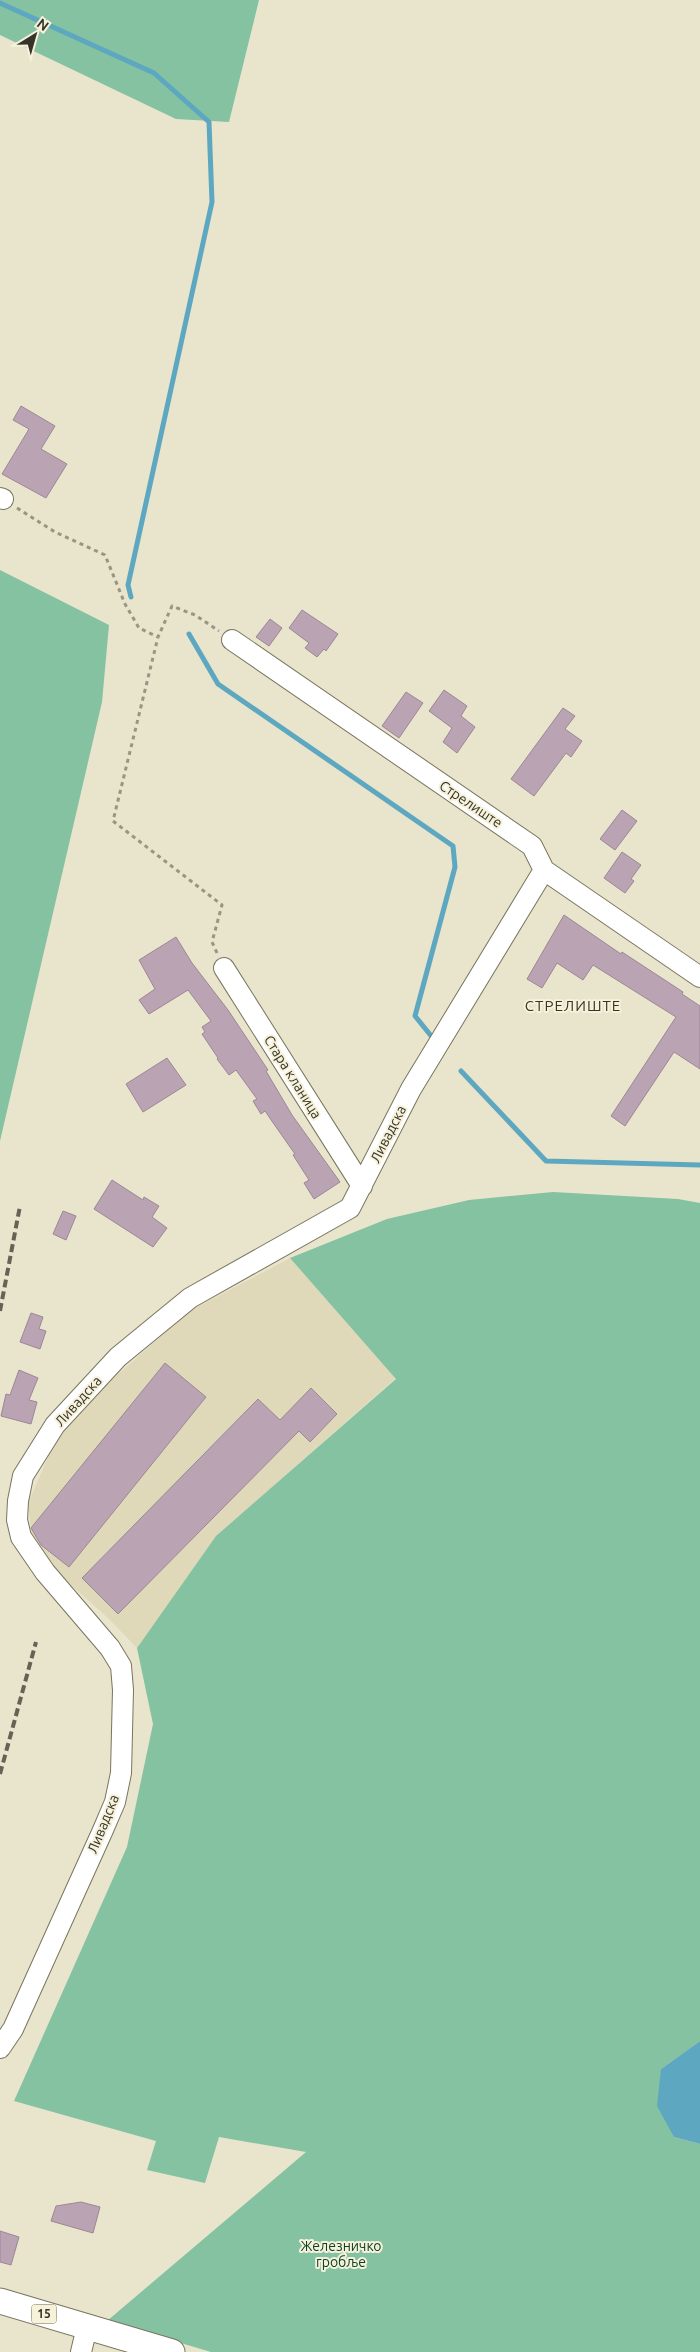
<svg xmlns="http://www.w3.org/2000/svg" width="700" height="2352" font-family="Ubuntu,sans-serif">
  <rect width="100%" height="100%" fill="#e9e4cc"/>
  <path fill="#dfd9ba" d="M 290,1258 L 396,1378 L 216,1536 L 137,1648 L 108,1618 L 34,1552 L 28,1504 L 62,1424 L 188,1312 Z"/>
  <path fill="#84c2a1" d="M 0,0 L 259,0 L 229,122 L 176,119 L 0,35 Z
    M 0,570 L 109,625 L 102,702 L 0,1141 Z
    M 553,1192 L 678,1199 L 700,1203 L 700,2041 L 661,2069 L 674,2137 L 700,2144 L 700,2352 L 211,2352 L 107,2321 L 306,2152 L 219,2137 L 205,2183 L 147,2170 L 156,2141 L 14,2101 L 127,1847 L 153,1724 L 137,1648 L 216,1536 L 396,1379 L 290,1258 L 387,1219 L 469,1200 Z"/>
  <path fill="#5ea7c0" d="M 700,2041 L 700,2144 L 674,2137 L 657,2106 L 661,2069 Z"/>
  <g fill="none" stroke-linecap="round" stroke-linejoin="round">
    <path stroke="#5ea7c0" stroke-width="5" d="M 0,3 L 154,73 L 209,122 L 212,202 L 128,585 L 131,597
      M 189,634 L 218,684 L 453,846 L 455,867 L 415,1016 L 432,1037
      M 461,1071 L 546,1161 L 700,1165"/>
  </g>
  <path fill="#baa4b4" stroke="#9c8796" d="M 21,406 L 55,426 L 41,449 L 67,464 L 46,498 L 2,474 L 29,429 L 13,420 Z
    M 302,610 L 338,634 L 326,651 L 324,649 L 317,657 L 305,648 L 309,643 L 289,628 Z
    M 270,619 L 282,628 L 269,646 L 256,637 Z
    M 444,690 L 467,706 L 461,716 L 475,727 L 457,753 L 443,742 L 452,728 L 429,711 Z
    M 406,692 L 423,703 L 399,738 L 382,726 Z
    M 563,708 L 575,716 L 565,729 L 582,741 L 571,757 L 566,753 L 534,796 L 511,779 Z
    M 622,810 L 637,821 L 615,850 L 600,839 Z
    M 622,852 L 641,865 L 631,879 L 634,881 L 625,893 L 604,878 Z
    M 564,915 L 621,954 L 622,952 L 683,992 L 682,994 L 700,1006 L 700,1069 L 674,1052 L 625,1126 L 611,1116 L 676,1017 L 593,965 L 583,980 L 557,963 L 542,988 L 527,979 Z
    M 176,937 L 192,963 L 228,1010 L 268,1070 L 266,1071 L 292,1115 L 340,1182 L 314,1199 L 304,1183 L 309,1180 L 293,1155 L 295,1154 L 276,1127 L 265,1111 L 261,1114 L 253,1101 L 257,1099 L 236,1070 L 229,1075 L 217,1059 L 218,1058 L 202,1034 L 205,1032 L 202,1027 L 211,1021 L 188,990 L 149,1014 L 139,1000 L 155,989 L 139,960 Z
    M 167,1058 L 186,1085 L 143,1112 L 126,1084 Z
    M 112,1180 L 143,1200 L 144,1197 L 159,1206 L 152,1217 L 167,1228 L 153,1247 L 94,1209 Z
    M 63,1211 L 76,1216 L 66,1240 L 53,1234 Z
    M 31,1313 L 43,1317 L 39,1329 L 46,1331 L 40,1349 L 20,1342 Z
    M 165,1363 L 206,1397 L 69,1567 L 41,1545 L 31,1528 Z
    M 19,1370 L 38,1378 L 29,1400 L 37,1402 L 31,1424 L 1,1416 L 6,1394 L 10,1395 Z
    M 311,1388 L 337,1414 L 310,1442 L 299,1431 L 118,1614 L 82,1578 L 258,1399 L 280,1420 Z
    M 81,2202 L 100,2207 L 93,2233 L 51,2221 L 56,2206 Z
    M 0,2231 L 19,2237 L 11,2265 L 0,2262 Z"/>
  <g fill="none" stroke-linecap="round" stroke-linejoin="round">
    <g stroke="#79755f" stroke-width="22">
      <path id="minor" d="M 0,498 L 3,499
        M 232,640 L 532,846 L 544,870 L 700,977
        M 224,968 L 362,1186
        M 0,2048 L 13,2029 L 103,1830 L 115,1802 L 121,1773 L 123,1690 L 121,1666 L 110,1648 L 45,1572 L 21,1537 L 17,1520 L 18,1501 L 23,1476 L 55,1425 L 118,1357 L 190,1298 L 350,1208 L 411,1089 L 544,870
        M 81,2352 L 87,2327"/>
    </g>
    <g stroke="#79755f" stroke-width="27">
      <path id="major" d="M 0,2301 L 172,2352"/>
    </g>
    <path stroke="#999584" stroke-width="3" stroke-dasharray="4 4" stroke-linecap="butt" d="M 17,508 L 55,532 L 105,555 L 125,604 L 139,628 L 158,637
      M 217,953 L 212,942 L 222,905 L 113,821 L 158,637 L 172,606 L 195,615 L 219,631"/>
    <use href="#minor" stroke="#fff" stroke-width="20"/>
    <use href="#major" stroke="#fff" stroke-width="25"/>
    <path stroke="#666356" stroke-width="4" stroke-dasharray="8 4" stroke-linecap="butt" d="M 0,1311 L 20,1206
      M 0,1774 L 36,1642"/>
  </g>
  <g text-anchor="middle" stroke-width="4" stroke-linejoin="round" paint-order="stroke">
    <rect fill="#f6f1d9" stroke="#6f6c5e" stroke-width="1" x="31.5" y="2304.5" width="25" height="19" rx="4"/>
    <g font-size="12" font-weight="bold" fill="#35332a">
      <text x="44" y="2318">15</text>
    </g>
    <g font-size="14" fill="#35332a" stroke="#f6f1d9">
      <text transform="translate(471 804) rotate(34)" y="5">Стрелиште</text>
      <text transform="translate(293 1077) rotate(58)" y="5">Стара кланица</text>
      <text transform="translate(388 1134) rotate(-63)" y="5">Ливадска</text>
      <text transform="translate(78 1401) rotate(-48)" y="5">Ливадска</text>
      <text transform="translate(103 1824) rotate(-68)" y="5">Ливадска</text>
    </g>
    <g font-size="14" fill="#093e28" stroke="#f6f1d9">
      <text x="341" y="2251">Железничко<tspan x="341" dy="16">гробље</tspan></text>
    </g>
    <g font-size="15" letter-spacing="1" fill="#35332a" stroke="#f6f1d9">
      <text x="573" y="1011">СТРЕЛИШТЕ</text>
    </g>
  </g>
  <g transform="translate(35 35) rotate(37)" stroke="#f6f1d9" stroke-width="4" paint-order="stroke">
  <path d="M0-4L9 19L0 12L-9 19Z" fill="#35332a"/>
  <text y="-8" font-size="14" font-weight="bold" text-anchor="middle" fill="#35332a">N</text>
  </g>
</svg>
